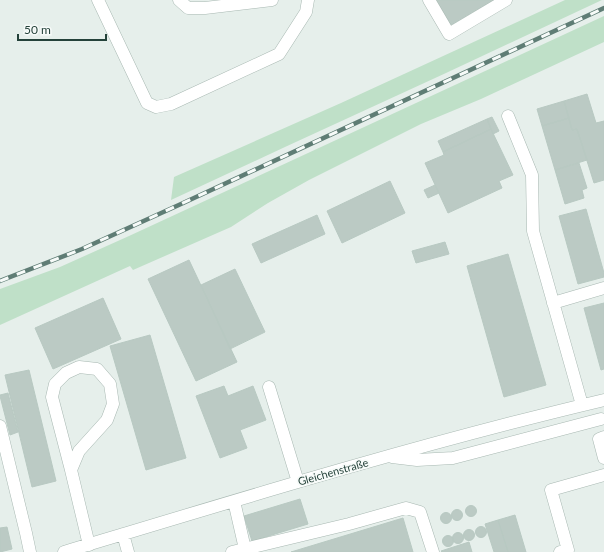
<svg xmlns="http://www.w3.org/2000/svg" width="604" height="552" font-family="Lato,sans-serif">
  <rect width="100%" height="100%" fill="#e6efeb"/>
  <path fill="#bfe0c8" d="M 565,0 L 602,0 L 446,73 L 285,147 L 171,200 L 174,177 L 341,103 Z
    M 604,16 L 604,42 L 481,99 L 421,124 L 309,180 L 268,203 L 231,227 L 133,270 L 130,266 L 0,325 L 0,289 L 60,267 L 129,236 Z"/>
  <path fill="#bbcac4" stroke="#b8c9c2" d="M 436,0 L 493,0 L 451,25 Z
    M 587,94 L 596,123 L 604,121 L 604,180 L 594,183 L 577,129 L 572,130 L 564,101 Z
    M 564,101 L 569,118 L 542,126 L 537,109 Z
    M 492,117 L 499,131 L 493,134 L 487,119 Z
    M 569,118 L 572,130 L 577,129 L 587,160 L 555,170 L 542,126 Z
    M 487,119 L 491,129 L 443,152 L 438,141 Z
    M 491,129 L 513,175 L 499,181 L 502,188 L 448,213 L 425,163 L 444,155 L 443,152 Z
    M 579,163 L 587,188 L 582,190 L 584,198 L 565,204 L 555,170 Z
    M 390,181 L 405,213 L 342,243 L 327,211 Z
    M 435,185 L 439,193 L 428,198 L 424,190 Z
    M 586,209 L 604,273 L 604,277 L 578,284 L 559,216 Z
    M 317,215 L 325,234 L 261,263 L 252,244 Z
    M 445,242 L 449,254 L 416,263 L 412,251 Z
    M 508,254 L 546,385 L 504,397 L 467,266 Z
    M 189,260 L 237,362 L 196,381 L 148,279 Z
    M 235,269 L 265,332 L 230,349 L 201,285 Z
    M 103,298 L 121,339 L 53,369 L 35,328 Z
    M 604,303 L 604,369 L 601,370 L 584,308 Z
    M 150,335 L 186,458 L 146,470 L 110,346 Z
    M 29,370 L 56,481 L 32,487 L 5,375 Z
    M 224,386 L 228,396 L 253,386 L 266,420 L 240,430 L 247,448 L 220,458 L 196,396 Z
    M 8,393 L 18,432 L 10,435 L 0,396 L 0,395 Z
    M 300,499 L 308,524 L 252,541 L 244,516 Z
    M465.5 511a5.5 5.5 0 1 1 11 0a5.5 5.5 0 1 1-11 0Z
    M451.5 515a5.5 5.5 0 1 1 11 0a5.5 5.5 0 1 1-11 0Z
    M440.5 518a5.5 5.5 0 1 1 11 0a5.5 5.5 0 1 1-11 0Z
    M 515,515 L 526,552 L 508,552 L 498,520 Z
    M 403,518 L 413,552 L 291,552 Z
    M 498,520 L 508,552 L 494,552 L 485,524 Z
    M475.5 532a5.5 5.5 0 1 1 11 0a5.5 5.5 0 1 1-11 0Z
    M 7,527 L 12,549 L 0,552 L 0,528 Z
    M463.5 535a5.5 5.5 0 1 1 11 0a5.5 5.5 0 1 1-11 0Z
    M452.5 538a5.5 5.5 0 1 1 11 0a5.5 5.5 0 1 1-11 0Z
    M442.5 541a5.5 5.5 0 1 1 11 0a5.5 5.5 0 1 1-11 0Z
    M 469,542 L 472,552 L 442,552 L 441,551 Z"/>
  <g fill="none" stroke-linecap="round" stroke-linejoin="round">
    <g stroke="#a8b8b2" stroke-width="13">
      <path id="minor" d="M 98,0 L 147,103 L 156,107 L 171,104 L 279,54 L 306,12 L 308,0
        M 179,0 L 188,8 L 205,8 L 272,0
        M 429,0 L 449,34 L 506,0
        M 508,116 L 532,175 L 533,231 L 582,405
        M 553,303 L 604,288
        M 269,387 L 298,482
        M 0,426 L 26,533 L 30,552
        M 604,437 L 599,439 L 604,458
        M 392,457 L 417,460 L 453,458 L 601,419
        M 71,470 L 52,397 L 55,384 L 66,373 L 79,367 L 97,369 L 110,384 L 113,404 L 107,420 L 79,451 L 71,470 L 89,545
        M 234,501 L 245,549
        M 123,534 L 128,552
        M 64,552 C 243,498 422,443 604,400
        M 232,552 L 349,524 L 406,508 L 420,512 L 433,552
        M 560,552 L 568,550 L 551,490 L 604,475"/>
    </g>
    <use href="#minor" stroke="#fff" stroke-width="12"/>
    <g stroke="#5f7d75" stroke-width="4.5">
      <path id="rail" d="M 0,281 L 82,249 L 181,204 L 604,8"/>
    </g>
    <use href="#rail" stroke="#f7fbf9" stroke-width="3" stroke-dasharray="9" stroke-linecap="butt"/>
  </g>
  <g text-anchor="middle" stroke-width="3.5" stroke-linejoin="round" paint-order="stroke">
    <g font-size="11" fill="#24423a" stroke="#f7fbf9">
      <text transform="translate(333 472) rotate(-16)" y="4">Gleichenstraße</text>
    </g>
  </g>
  <path d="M18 34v6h88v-6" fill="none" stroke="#24423a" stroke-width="2"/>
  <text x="24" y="34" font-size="12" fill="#24423a" stroke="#f7fbf9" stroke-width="3" paint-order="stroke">50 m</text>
</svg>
